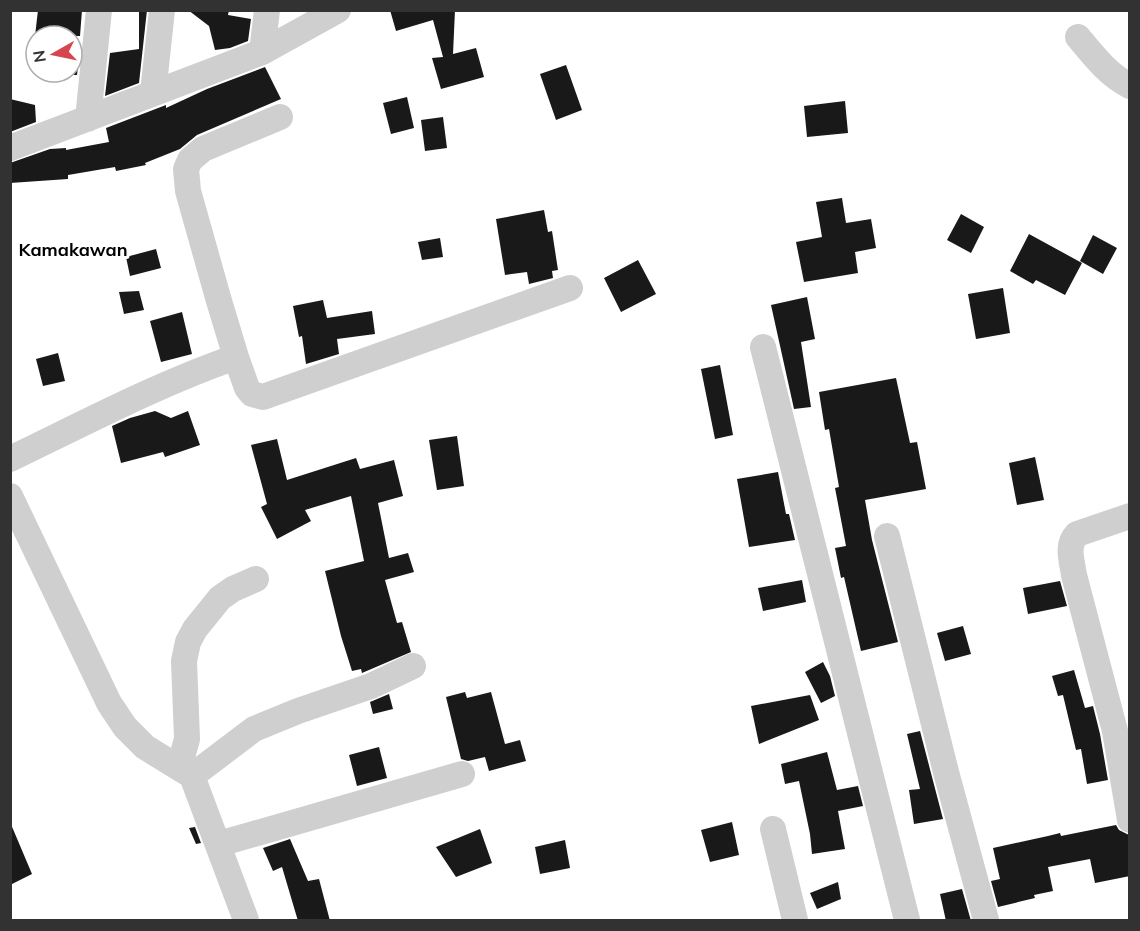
<svg xmlns="http://www.w3.org/2000/svg" width="1140" height="931" font-family="Mulish,sans-serif">
  <rect width="100%" height="100%" fill="#fff"/>
  <path fill="#191919" d="M 38,10 L 82,10 L 80,36 L 35,36 Z
    M 139,10 L 147,10 L 139,83 L 105,96 L 110,53 L 139,49 Z
    M 188,10 L 229,10 L 228,15 L 251,19 L 248,41 L 230,48 L 215,50 L 209,26 Z
    M 390,10 L 455,10 L 453,54 L 476,48 L 484,77 L 441,89 L 432,58 L 443,57 L 433,20 L 396,31 Z
    M 79,58 L 77,75 L 72,75 L 72,59 Z
    M 566,65 L 582,110 L 556,120 L 540,74 Z
    M 265,67 L 281,99 L 197,135 L 180,149 L 145,163 L 146,165 L 116,171 L 115,167 L 68,175 L 68,179 L 10,183 L 10,163 L 50,149 L 66,148 L 66,150 L 109,142 L 106,128 L 166,105 L 166,108 L 207,89 Z
    M 407,97 L 414,128 L 391,134 L 383,103 Z
    M 10,99 L 35,105 L 36,122 L 10,132 Z
    M 845,101 L 848,133 L 807,137 L 804,106 Z
    M 443,117 L 447,148 L 425,151 L 421,120 Z
    M 842,198 L 846,223 L 871,219 L 876,248 L 855,252 L 858,273 L 804,282 L 796,242 L 822,237 L 816,202 Z
    M 544,210 L 548,232 L 552,231 L 558,270 L 552,271 L 553,278 L 529,284 L 527,272 L 505,275 L 496,219 Z
    M 961,214 L 984,227 L 971,253 L 947,240 Z
    M 1029,234 L 1082,263 L 1065,295 L 1036,280 L 1033,284 L 1010,271 Z
    M 1093,235 L 1117,248 L 1103,274 L 1080,261 Z
    M 440,238 L 443,257 L 422,260 L 418,242 Z
    M 156,249 L 161,268 L 130,276 L 126,257 Z
    M 638,260 L 656,294 L 621,312 L 604,278 Z
    M 1003,288 L 1010,333 L 976,339 L 968,294 Z
    M 139,291 L 144,310 L 124,314 L 119,292 Z
    M 807,297 L 815,339 L 801,342 L 811,407 L 794,409 L 771,305 Z
    M 323,300 L 327,318 L 372,311 L 375,334 L 337,339 L 339,354 L 306,364 L 302,336 L 299,337 L 293,306 Z
    M 182,312 L 192,354 L 161,362 L 150,321 Z
    M 58,353 L 65,381 L 43,386 L 36,359 Z
    M 720,365 L 733,435 L 715,439 L 701,369 Z
    M 896,378 L 910,443 L 917,442 L 926,489 L 865,500 L 872,540 L 898,642 L 861,651 L 844,577 L 841,578 L 835,548 L 846,546 L 835,488 L 839,487 L 829,429 L 825,430 L 819,392 Z
    M 155,411 L 171,418 L 188,411 L 200,445 L 165,457 L 163,452 L 121,463 L 112,426 L 130,418 Z
    M 457,436 L 464,486 L 437,490 L 429,440 Z
    M 277,439 L 287,480 L 356,458 L 360,469 L 394,460 L 403,496 L 378,503 L 389,558 L 408,553 L 414,572 L 385,580 L 397,623 L 402,622 L 411,652 L 362,673 L 361,669 L 352,671 L 341,636 L 325,571 L 364,561 L 351,496 L 305,510 L 311,521 L 277,539 L 261,507 L 267,504 L 251,445 Z
    M 1035,457 L 1044,500 L 1017,505 L 1009,463 Z
    M 778,472 L 786,514 L 789,514 L 795,540 L 749,547 L 737,479 Z
    M 802,580 L 806,602 L 763,611 L 758,588 Z
    M 1060,581 L 1067,606 L 1028,614 L 1023,588 Z
    M 963,626 L 971,654 L 945,661 L 937,633 Z
    M 823,662 L 830,676 L 835,696 L 821,703 L 805,672 Z
    M 1074,670 L 1085,708 L 1093,706 L 1100,734 L 1108,780 L 1087,784 L 1081,749 L 1076,750 L 1063,695 L 1058,696 L 1052,676 Z
    M 465,692 L 467,698 L 491,692 L 505,744 L 520,740 L 526,761 L 489,771 L 485,757 L 468,761 L 461,759 L 446,697 Z
    M 389,694 L 393,709 L 373,714 L 370,702 Z
    M 810,695 L 819,720 L 759,744 L 751,706 Z
    M 920,731 L 943,819 L 914,824 L 909,790 L 920,789 L 907,734 Z
    M 379,747 L 387,778 L 357,786 L 349,755 Z
    M 827,752 L 837,790 L 858,786 L 863,806 L 838,811 L 845,849 L 812,854 L 810,834 L 799,781 L 785,784 L 781,764 Z
    M 10,822 L 32,874 L 10,885 Z
    M 732,822 L 739,855 L 710,862 L 701,830 Z
    M 1116,825 L 1119,830 L 1129,835 L 1130,876 L 1095,883 L 1090,859 L 1048,867 L 1053,891 L 1034,895 L 1035,898 L 998,907 L 991,881 L 1000,879 L 993,848 L 1048,836 L 1060,833 L 1061,836 Z
    M 195,827 L 201,843 L 196,844 L 189,828 Z
    M 480,829 L 492,863 L 456,877 L 436,847 Z
    M 290,839 L 308,881 L 319,879 L 330,921 L 298,921 L 282,867 L 273,871 L 263,848 Z
    M 565,840 L 570,868 L 540,874 L 535,847 Z
    M 838,882 L 841,899 L 817,909 L 810,893 Z
    M 962,889 L 971,921 L 946,921 L 940,894 Z"/>
  <g fill="none" stroke-linecap="round" stroke-linejoin="round">
    <path stroke="#cfcfcf" stroke-width="26" d="M 1078,37 C 1093,55 1108,75 1130,86
      M 262,52 L 267,10
      M 153,93 L 162,10
      M 280,117 L 203,149 L 190,160 L 186,169 L 188,191 L 219,301 L 236,357 L 247,388 L 252,394 L 263,397 L 570,288
      M 88,119 L 99,10
      M 10,148 L 262,52 L 338,10
      M 763,347 L 907,920
      M 10,459 C 85,423 158,384 236,357
      M 10,496 L 109,703 L 125,727 L 145,747 L 192,776 L 246,920
      M 1130,516 L 1077,534 C 1066,545 1072,561 1074,575 L 1115,731 L 1130,820
      M 887,536 L 946,772 L 986,920
      M 179,768 L 187,739 L 184,661 L 188,642 L 195,629 L 220,598 L 233,589 L 256,579
      M 192,776 L 254,729 L 298,711 L 371,686 L 413,666
      M 773,829 L 795,920
      M 219,844 L 462,774"/>
  </g>
  <g text-anchor="middle" stroke-width="6" stroke-linejoin="round" paint-order="stroke">
    <g font-size="18" font-weight="bold" fill="#000" stroke="#fff">
      <text x="73" y="256">Kamakawan</text>
    </g>
  </g>
  <rect width="1140" height="931" fill="none" stroke="#323232" stroke-width="24"/>
  <g transform="translate(54 54) rotate(261)"><circle r="28" fill="#ffffff" stroke="#adadad" stroke-width="1.5"/>
  <path d="M0-4.5L10 22L0 15L-10 22Z" fill="#d7464d"/>
  <text y="-9" font-size="16" font-weight="bold" text-anchor="middle" fill="#323232">N</text>
  </g>
</svg>
